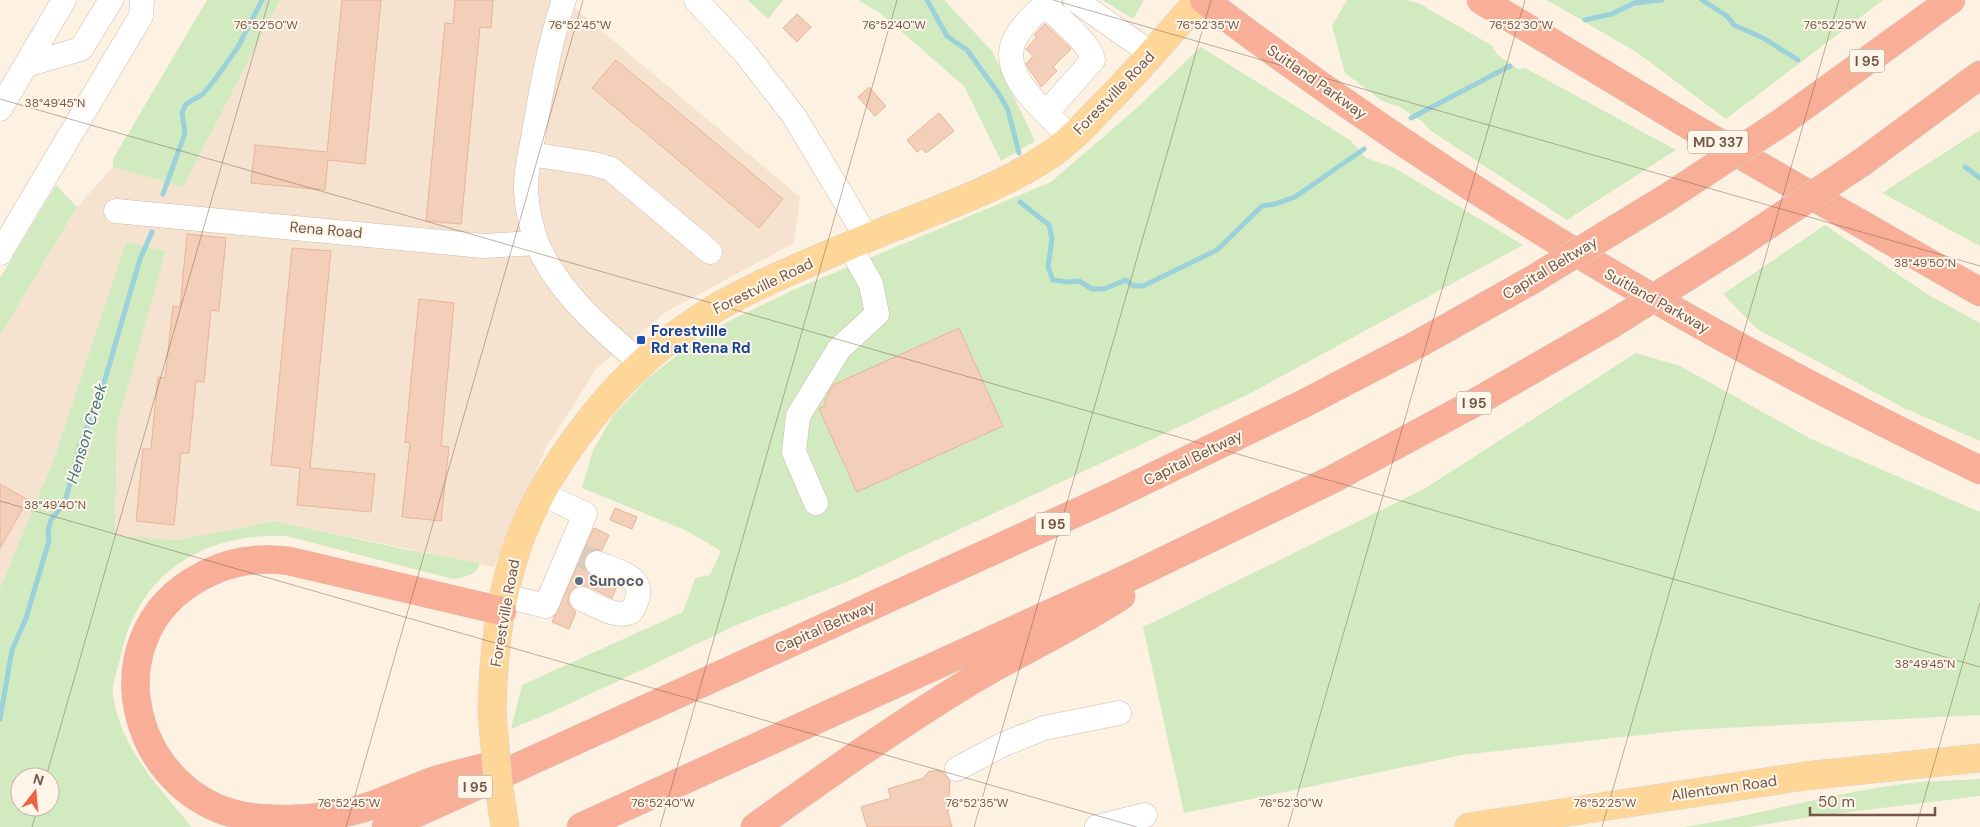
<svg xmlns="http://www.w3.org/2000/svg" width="1980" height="827" font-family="'DM Sans',sans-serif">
  <rect width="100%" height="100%" fill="#fdf2e2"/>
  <path fill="#f5e3d0" d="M 280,0 L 565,0 L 800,197 L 794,243 L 666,312 L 597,368 L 546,448 L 494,567 L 275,521 L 177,540 L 115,537 L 117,425 L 166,251 L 126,242 L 55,456 L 0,588 L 0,336 L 77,207 L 113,167 L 183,187 Z"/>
  <path fill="#d2eac0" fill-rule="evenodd" d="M 207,0 L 280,0 L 183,187 L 113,167 L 113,159 Z
    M 748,0 L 783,0 L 768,19 Z
    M 858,0 L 944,0 L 992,51 L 1035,141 L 1001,161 L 964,86 L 880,13 Z
    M 1102,0 L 1144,0 L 1133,19 Z
    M 1347,0 L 1407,0 L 1420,4 L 1491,45 L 1498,55 L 1518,69 L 1525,68 L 1676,150 L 1567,220 L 1431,131 L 1424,123 L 1400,107 L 1382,101 L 1345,73 L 1332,26 Z
    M 1547,0 L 1883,0 L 1726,119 L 1638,53 Z
    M 1201,47 L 1350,140 L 1366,158 L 1393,167 L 1523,245 L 1247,395 L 849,581 L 739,624 L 554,711 L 511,729 L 522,685 L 683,612 L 695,578 L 710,575 L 721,551 L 685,530 L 582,488 L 593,450 L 613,416 L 648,378 L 688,347 L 729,321 L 793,290 L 1051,182 L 1139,106 Z
    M 1980,130 L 1980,246 L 1882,193 Z
    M 56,185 L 77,207 L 0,336 L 0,278 Z
    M 1825,225 L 1927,294 L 1980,323 L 1980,441 L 1904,408 L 1757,329 L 1723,294 Z
    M 126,242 L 166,251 L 117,425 L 115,536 L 177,540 L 275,521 L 403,549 L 480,563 C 476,576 465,577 453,579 L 286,536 C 204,533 139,572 121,655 C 119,666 111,684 113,696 C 121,748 159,788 192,827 L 0,827 L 0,588 L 55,456 ZM 20,777 L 50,777 L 50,807 L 20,807 Z
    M 1636,353 L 1680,366 L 1811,439 L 1980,512 L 1980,715 L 1686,730 L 1462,755 L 1184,813 L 1143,627 L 1424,489 Z
    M 1980,779 L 1980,796 L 1817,816 L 1749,827 L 1683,827 C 1760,815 1834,792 1911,783 C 1934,780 1957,781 1980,779 Z"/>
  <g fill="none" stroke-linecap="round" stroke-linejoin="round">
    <path stroke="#9cd1d9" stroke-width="5" d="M 927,0 L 947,36 L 967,50 L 999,94 L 1008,110 L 1019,153
      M 1702,0 L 1727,16 L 1734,25 L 1763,38 L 1798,60
      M 1585,20 L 1612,14 L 1634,3 L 1662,0
      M 1411,118 L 1510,66
      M 1965,167 L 1980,178
      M 163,194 L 185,133 L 182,113 L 186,104 L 203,94 L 213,82 L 238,47 L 262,0
      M 1020,202 L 1049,225 L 1052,239 L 1048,267 L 1053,280 L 1067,282 L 1079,281 L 1092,289 L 1104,289 L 1126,280 L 1133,286 L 1143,286 L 1217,250 L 1262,206 L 1275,204 L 1295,197 L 1364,149
      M 0,719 L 12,650 L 26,618 L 49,541 L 48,530 L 51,520 L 65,502 L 79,448 L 104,383 L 140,259 L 152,232"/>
  </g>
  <path fill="#f3cfb9" stroke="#e6b499" d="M 342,0 L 381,0 L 365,164 L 328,160 L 325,190 L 251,183 L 255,145 L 327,152 Z
    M 455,0 L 493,0 L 491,28 L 480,27 L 461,224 L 426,221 L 445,23 L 453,24 Z
    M 797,14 L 811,27 L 797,42 L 783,28 Z
    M 1045,24 L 1071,49 L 1053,67 L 1057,71 L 1041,87 L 1026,64 L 1033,56 L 1026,49 L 1037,37 L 1034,35 Z
    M 616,60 L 783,199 L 759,228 L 592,88 Z
    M 869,87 L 886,106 L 875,116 L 858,97 Z
    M 939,113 L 954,131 L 926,153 L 922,148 L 917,152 L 907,140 Z
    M 187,234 L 226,238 L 219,311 L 211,310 L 204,382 L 196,381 L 189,453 L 181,453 L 174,525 L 136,521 L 143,449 L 151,449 L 158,377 L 165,378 L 173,306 L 180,307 Z
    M 292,248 L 331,251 L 310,468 L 375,474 L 371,512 L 297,505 L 300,468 L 271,465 Z
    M 419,299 L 454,303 L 441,446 L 449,447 L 441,521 L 402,517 L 410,443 L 405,442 Z
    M 959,328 L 1003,426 L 857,492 L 819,409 L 826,405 L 824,401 L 829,395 L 828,393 L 833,385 Z
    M 0,484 L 28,500 L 0,548 Z
    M 615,508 L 637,517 L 632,529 L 610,520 Z
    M 594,528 L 609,535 L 602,550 L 595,549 L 588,553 L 584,559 L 584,566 L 592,576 L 617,586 L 612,598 L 587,586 L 580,585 L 574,588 L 569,594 L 568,601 L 571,607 L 576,612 L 569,629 L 552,622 Z
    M 937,770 L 944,773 L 950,781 L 948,813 L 952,827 L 867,827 L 861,807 L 891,798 L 888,789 L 924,778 L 928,772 Z"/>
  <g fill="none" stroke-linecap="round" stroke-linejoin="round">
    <path stroke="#dbcbbc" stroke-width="24" stroke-dasharray="24 12" stroke-linecap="butt" d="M 580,555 L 597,563"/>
    <g stroke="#d0bbab" stroke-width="25">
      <path id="minor" d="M 564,0 C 549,44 541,92 533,138 C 530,155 525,174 526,191 C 527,208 531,227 537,243 C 557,291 602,330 641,363
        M 696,0 L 745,53 L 794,116 L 867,238
        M 1050,0 C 1037,12 1022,24 1014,41 C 998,77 1049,114 1071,138
        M 1075,0 L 1152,54
        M 1045,5 C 1058,18 1090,42 1093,60 L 1047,112
        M 26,65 L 81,49 L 111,0
        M 0,109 L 64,0
        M 530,154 L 594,164 L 611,169 L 710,252
        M 116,211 L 483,246 L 537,243
        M 0,253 L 141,16 L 142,0
        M 816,503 L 794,452 L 798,416 L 839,349 L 877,314 L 871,284 L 849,245
        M 505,596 L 546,606 L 585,514 L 542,494
        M 582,599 C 596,605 616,619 631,612 C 652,578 624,574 597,563
        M 957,769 L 1002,745 L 1044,728 L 1119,713
        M 1097,827 L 1145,815"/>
    </g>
    <g stroke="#dbd3cf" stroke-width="29">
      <path id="major" d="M 492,712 C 493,663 498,610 512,563 C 540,468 622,366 706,314 C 750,287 799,267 846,247 C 911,218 981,198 1042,160 C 1065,146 1083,127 1102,107 C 1136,73 1167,36 1199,0
        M 1469,827 L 1805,776 L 1980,758"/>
    </g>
    <g stroke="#dbd3cf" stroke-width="29">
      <path id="highway" d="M 1204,0 C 1446,184 1706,339 1980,470
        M 1481,0 L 1690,126 L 1980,292
        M 1782,122 L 1951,0
        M 1861,163 L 1980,75
        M 485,767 C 467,772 448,776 430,782 C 409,790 388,800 367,807 C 332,818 294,821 258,818 C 133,807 86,637 202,576 C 230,561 257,557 289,561 L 502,611
        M 386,827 L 1113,496 L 1303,404 L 1420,343 L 1532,280
        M 581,827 L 1126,579 L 1333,479 L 1476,402 L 1612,324
        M 755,827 C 825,777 895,727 969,682 C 1019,652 1072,628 1121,596"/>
    </g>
    <use href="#minor" stroke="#fff" stroke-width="24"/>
    <use href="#major" stroke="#fdd698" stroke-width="28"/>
    <use href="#highway" stroke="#f9ae97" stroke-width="28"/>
    <g stroke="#dbd3cf" stroke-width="29" stroke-linecap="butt">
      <path id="major-bridge" d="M 492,712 L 498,782 L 505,827"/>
    </g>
    <g stroke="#dbd3cf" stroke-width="29" stroke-linecap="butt">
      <path id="highway-bridge" d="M 1532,280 L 1668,197 L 1782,122
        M 1612,324 L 1738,245 L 1861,163"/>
    </g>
    <use href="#major-bridge" stroke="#fdd698" stroke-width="28"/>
    <use href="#highway-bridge" stroke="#f9ae97" stroke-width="28"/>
  </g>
  <path fill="none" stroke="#755748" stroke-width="1" stroke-opacity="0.45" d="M 1053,0 L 1980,266M 0,99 L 1980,667M 0,501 L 1137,827M 46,777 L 269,0M 32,827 L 38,807M 346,827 L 583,0M 660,827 L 897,0M 974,827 L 1211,0M 1288,827 L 1525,0M 1602,827 L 1839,0M 1916,827 L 1980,603"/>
  <rect fill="#1a4fb4" stroke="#fff6e9" stroke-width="2" x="636" y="335" width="10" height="10" rx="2.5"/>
  <circle fill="#5c6f8a" stroke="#fff6e9" stroke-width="2" cx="579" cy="581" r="5"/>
  <g text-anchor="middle" stroke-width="4" stroke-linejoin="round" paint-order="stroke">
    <g fill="#fff6e9" stroke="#9e8778" stroke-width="1">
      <rect x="1849.5" y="49.5" width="35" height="23" rx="4"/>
      <rect x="1688" y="130.5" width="60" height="23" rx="4"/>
      <rect x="1456.5" y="391.5" width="35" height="23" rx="4"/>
      <rect x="1035.5" y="512.5" width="35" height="23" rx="4"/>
      <rect x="457.5" y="775.5" width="35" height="23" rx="4"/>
    </g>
    <g font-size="14" font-weight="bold" fill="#755748">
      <text x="1867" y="66">I 95</text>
      <text x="1718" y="147">MD 337</text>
      <text x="1474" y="408">I 95</text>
      <text x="1053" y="529">I 95</text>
      <text x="475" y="792">I 95</text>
    </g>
    <g font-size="15" fill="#755748" stroke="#fff6e9">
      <text transform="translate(1317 82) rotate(35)" y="5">Suitland Parkway</text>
      <text transform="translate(1114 93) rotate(-46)" y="5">Forestville Road</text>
      <text transform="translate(326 230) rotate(5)" y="5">Rena Road</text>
      <text transform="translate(1550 268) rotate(-31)" y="5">Capital Beltway</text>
      <text transform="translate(763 286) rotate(-26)" y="5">Forestville Road</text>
      <text transform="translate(1657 301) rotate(29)" y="5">Suitland Parkway</text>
      <text transform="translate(1193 458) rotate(-26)" y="5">Capital Beltway</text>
      <text transform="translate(505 613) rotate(-80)" y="5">Forestville Road</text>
      <text transform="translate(825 627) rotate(-24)" y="5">Capital Beltway</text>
      <text transform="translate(1724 788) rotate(-8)" y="5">Allentown Road</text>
    </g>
    <g font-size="15" font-weight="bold" fill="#164399" stroke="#fff6e9" text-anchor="start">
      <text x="651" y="336">Forestville<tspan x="651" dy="17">Rd at Rena Rd</tspan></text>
    </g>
    <g font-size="15" font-weight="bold" fill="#4e5e75" stroke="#fff6e9" text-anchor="start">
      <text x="589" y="586">Sunoco</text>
    </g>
    <g font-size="16" font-style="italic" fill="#3e7882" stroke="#fff6e9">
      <text transform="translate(86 433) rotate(-73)" y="6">Henson Creek</text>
    </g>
  </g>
  <g font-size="12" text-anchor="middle" fill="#755748" stroke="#fff6e9" stroke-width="4" stroke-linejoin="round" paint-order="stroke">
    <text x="266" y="29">76°52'50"W</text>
    <text x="580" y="29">76°52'45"W</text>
    <text x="894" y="29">76°52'40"W</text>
    <text x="1208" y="29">76°52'35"W</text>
    <text x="1521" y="29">76°52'30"W</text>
    <text x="1835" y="29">76°52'25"W</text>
    <text x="55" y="107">38°49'45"N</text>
    <text x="1925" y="267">38°49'50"N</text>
    <text x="55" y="509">38°49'40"N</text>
    <text x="1925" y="668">38°49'45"N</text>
    <text x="349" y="807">76°52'45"W</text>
    <text x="663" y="807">76°52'40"W</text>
    <text x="977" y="807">76°52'35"W</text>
    <text x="1291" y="807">76°52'30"W</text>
    <text x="1605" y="807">76°52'25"W</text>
  </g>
  <g transform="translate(35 792) rotate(16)"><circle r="24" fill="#fff6e9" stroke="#c8b6a9"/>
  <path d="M0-4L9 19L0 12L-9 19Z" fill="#ea6543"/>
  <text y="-8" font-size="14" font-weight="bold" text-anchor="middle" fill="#755748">N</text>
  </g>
  <path d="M1810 807v8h125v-8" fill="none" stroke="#755748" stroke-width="2.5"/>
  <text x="1818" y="807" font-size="15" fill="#755748" stroke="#fff6e9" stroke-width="4" paint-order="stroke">50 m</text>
</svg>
